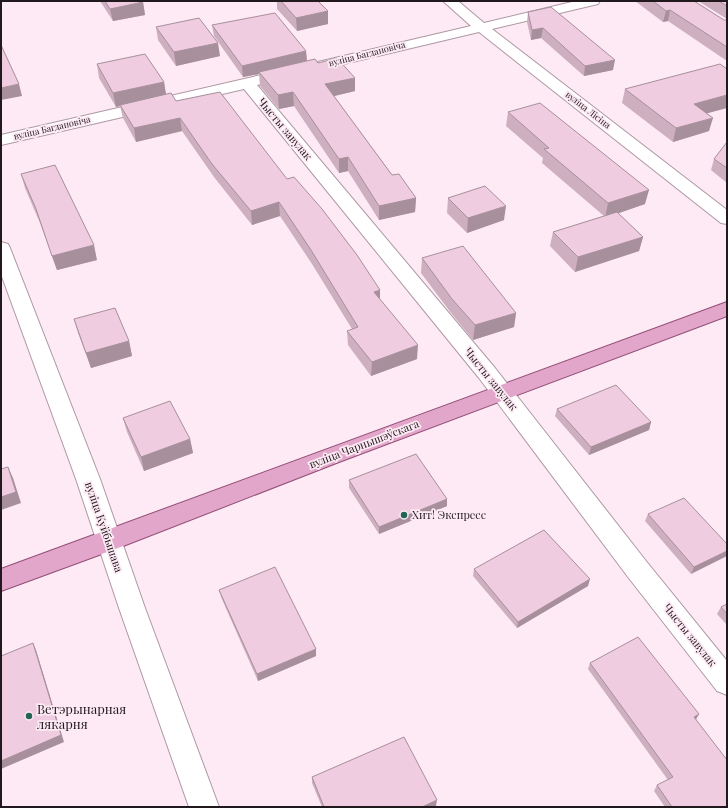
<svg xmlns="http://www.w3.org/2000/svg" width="728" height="808" font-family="'Playfair Display',serif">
  <rect width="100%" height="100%" fill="#fdeaf4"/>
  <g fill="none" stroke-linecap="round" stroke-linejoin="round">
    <g stroke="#ae98a3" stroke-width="2">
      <path id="minor" d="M 443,1 L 458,1 L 484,23 L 576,1 L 600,1 L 598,4 L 492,29 L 727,210 L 727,224 L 721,223 L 479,32 L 310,72 L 305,71 L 303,68 L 305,65 L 471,26 Z
        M 261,75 L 266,77 L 269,80 L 266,83 L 257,85 L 495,368 L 646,561 L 727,661 L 727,695 L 717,691 L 628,577 L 479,378 L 244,89 L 1,145 L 1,135 Z
        M 1,242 L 8,244 L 10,248 L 100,479 L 145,608 L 219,807 L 189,807 L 119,608 L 76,479 L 1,274 Z"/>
    </g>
    <g stroke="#924e76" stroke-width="2">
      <path id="major" d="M 727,302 L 727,316 L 339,462 L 118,548 L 1,591 L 1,569 Z"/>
    </g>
    <use href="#minor" fill="#fff" fill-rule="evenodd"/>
    <use href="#major" fill="#e2a6ca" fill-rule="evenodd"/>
  </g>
  <path fill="#ceafc0" d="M 100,1 L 142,1 L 143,2 L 145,15 L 113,21 Z
    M 277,1 L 318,1 L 328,11 L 328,24 L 297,31 L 277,9 Z
    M 635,1 L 694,1 L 724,20 L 727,20 L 727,61 L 668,21 L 663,22 Z
    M 698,1 L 727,1 L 727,19 Z
    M 528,12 L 613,70 L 584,76 L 541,38 L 531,40 L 527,22 Z
    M 212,25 L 306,51 L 307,61 L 318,63 L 355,78 L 355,91 L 334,96 L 392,175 L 416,198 L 415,212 L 379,220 L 348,171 L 339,173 L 294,106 L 279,109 L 260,86 L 259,74 L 243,77 L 214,36 Z
    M 156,27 L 220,56 L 176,66 L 158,40 Z
    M 97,64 L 164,82 L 166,94 L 287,179 L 380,290 L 380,299 L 417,359 L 371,376 L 348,345 L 347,331 L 352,329 L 312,264 L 280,216 L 252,225 L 214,177 L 182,131 L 136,142 L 123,118 L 120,106 L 116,107 L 99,78 Z
    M 625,89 L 707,113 L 709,131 L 673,142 L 622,103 Z
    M 508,112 L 645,204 L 618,213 L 643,237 L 639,251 L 575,272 L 550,246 L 553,232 L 604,216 L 542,163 L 543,158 L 506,126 Z
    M 727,142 L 727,183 L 711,170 L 714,159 Z
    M 21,174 L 97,260 L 57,270 L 40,223 L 25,188 Z
    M 448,198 L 504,220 L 467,233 L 447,213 Z
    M 422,258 L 516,313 L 514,327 L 473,340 L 451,313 L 421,273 Z
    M 74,319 L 129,341 L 132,356 L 91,368 L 78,333 Z
    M 557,409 L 651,422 L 649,430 L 589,455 L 555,416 Z
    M 123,418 L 190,439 L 193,453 L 144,471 L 127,432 Z
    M 349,480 L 447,499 L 447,506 L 379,534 L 349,488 Z
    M 648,514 L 727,544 L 691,574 L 645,521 Z
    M 474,569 L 588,586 L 517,628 L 473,576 Z
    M 219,590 L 316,649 L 316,656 L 258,681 L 221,597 Z
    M 727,604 L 727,625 L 717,614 L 721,607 Z
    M 590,663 L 699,714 L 696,719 L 727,807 L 665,807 L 654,791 L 657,785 L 668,780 L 588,669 Z
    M 312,777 L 436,806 L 434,807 L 322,807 L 312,783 Z"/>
  <path fill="#a78f9c" d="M 143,2 L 145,15 L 113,21 L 110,9 Z
    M 670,10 L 668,21 L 663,22 L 666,11 Z
    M 328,11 L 328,24 L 297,31 L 296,18 Z
    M 543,28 L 541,38 L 531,40 L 532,30 Z
    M 218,43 L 220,56 L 176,66 L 174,52 Z
    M 306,51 L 307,63 L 259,72 L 259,74 L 243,77 L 242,66 Z
    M 615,60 L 613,70 L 584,76 L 585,66 Z
    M 355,78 L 355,91 L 326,98 L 325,84 Z
    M 164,82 L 166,95 L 116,107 L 113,93 Z
    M 19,84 L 22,96 L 1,100 L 1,88 Z
    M 293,92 L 294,106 L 279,109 L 278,95 Z
    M 727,95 L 727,108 L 690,118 L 694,104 Z
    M 180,118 L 182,131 L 136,142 L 134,128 Z
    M 713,118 L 709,131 L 673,142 L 676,128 Z
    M 348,157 L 348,171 L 339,173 L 339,159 Z
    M 649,190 L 645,204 L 605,218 L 608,203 Z
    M 416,198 L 415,212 L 379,220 L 379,206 Z
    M 279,202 L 280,216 L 252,225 L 251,211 Z
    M 506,206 L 504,220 L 467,233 L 468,218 Z
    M 643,237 L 639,251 L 575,272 L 578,257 Z
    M 94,245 L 97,260 L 57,270 L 52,256 Z
    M 380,290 L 380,304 L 374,292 Z
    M 516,313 L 514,327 L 473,340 L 475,325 Z
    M 129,341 L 132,356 L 91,368 L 86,353 Z
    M 418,345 L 417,359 L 371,376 L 372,362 Z
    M 651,422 L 649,430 L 589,455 L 591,447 Z
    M 190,439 L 193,453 L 144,471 L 141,457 Z
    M 8,467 L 13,478 L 21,503 L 1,510 L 1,497 Z
    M 447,499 L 447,506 L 379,534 L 379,527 Z
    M 727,551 L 727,556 L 691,574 L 694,567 Z
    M 590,579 L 588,586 L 517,628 L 518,622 Z
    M 33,643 L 36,650 L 64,742 L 1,769 L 1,761 Z
    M 316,649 L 316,656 L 258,681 L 257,674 Z
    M 699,714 L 695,721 L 694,717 Z
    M 437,800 L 436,806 L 434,807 L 422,807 Z"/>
  <path fill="#efccdf" stroke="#a78f9c" d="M 105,1 L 142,1 L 143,2 L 110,9 Z
    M 281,1 L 318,1 L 328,11 L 296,18 Z
    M 653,1 L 694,1 L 724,20 L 727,20 L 727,47 L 670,10 L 666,11 Z
    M 719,1 L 727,1 L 727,6 Z
    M 551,7 L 615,60 L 585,66 L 543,28 L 532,30 L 528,12 Z
    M 275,13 L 306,51 L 242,66 L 212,25 Z
    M 199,18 L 218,43 L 174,52 L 156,27 Z
    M 1,45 L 19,84 L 1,88 Z
    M 145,54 L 164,82 L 113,93 L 97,64 Z
    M 337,58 L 355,78 L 325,84 L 392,175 L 399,174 L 416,198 L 379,206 L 348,157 L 339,159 L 293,92 L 278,95 L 259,72 L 315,59 L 318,63 Z
    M 720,64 L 727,69 L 727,95 L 694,104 L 713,118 L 676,128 L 625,89 Z
    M 220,92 L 287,179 L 294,177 L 322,209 L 357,255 L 380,290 L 374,292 L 418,345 L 372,362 L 347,331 L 358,327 L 311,250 L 279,202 L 251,211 L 212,164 L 180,118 L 134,128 L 120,105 L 171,93 L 176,101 Z
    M 540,103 L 649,190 L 608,203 L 544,149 L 549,148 L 508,112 Z
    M 727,142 L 727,168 L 714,159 Z
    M 55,165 L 94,245 L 52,256 L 36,209 L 21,174 Z
    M 485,186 L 506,206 L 468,218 L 448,198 Z
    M 617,212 L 643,237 L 578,257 L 553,232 Z
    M 463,246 L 516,313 L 475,325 L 452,299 L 422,258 Z
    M 115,308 L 129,341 L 86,353 L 74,319 Z
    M 616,385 L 651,422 L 591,447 L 557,409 Z
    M 170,401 L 190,439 L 141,457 L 123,418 Z
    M 416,454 L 447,499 L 379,527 L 349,480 Z
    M 8,467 L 16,492 L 1,497 L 1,469 Z
    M 684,498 L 727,544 L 727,551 L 694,567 L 648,514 Z
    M 544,530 L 590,579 L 518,622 L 474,569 Z
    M 275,567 L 316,649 L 257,674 L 219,590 Z
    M 727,604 L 727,614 L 721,607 Z
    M 638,637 L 699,714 L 694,717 L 727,760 L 727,807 L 672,807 L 657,785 L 673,777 L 590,663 Z
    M 33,643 L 61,735 L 1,761 L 1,656 Z
    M 404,737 L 437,800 L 422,807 L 324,807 L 312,777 Z"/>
  <g fill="#236555" stroke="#fdeaf4" stroke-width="1.5">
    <circle cx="404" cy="515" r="4"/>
    <circle cx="29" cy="716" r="4"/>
  </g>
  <g text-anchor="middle" stroke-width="3.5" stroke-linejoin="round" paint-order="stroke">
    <g font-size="9" fill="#21191d" stroke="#fdeaf4">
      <text transform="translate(367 54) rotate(-14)" y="3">вуліца Багдановіча</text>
      <text transform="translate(588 110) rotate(38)" y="3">вуліца Лісіна</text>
      <text transform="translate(52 128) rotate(-13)" y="3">вуліца Багдановіча</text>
    </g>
    <g font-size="11" fill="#21191d" stroke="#fdeaf4">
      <text transform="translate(285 129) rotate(50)" y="4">Чысты завулак</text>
      <text transform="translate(491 379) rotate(51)" y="4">Чысты завулак</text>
      <text transform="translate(364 444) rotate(-21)" y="4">вуліца Чарнышэўскага</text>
      <text transform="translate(104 527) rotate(71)" y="4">вуліца Куйбышава</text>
      <text transform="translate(690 635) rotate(51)" y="4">Чысты завулак</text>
    </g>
    <g font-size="11" fill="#21191d" stroke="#fdeaf4" text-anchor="start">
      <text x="412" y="519">Хит! Экспресс</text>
    </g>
    <g font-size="13" fill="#21191d" stroke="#fdeaf4" text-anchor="start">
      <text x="37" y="714">Ветэрынарная<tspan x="37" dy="15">лякарня</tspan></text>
    </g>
  </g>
  <rect width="728" height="808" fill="none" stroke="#21191d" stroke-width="4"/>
</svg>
